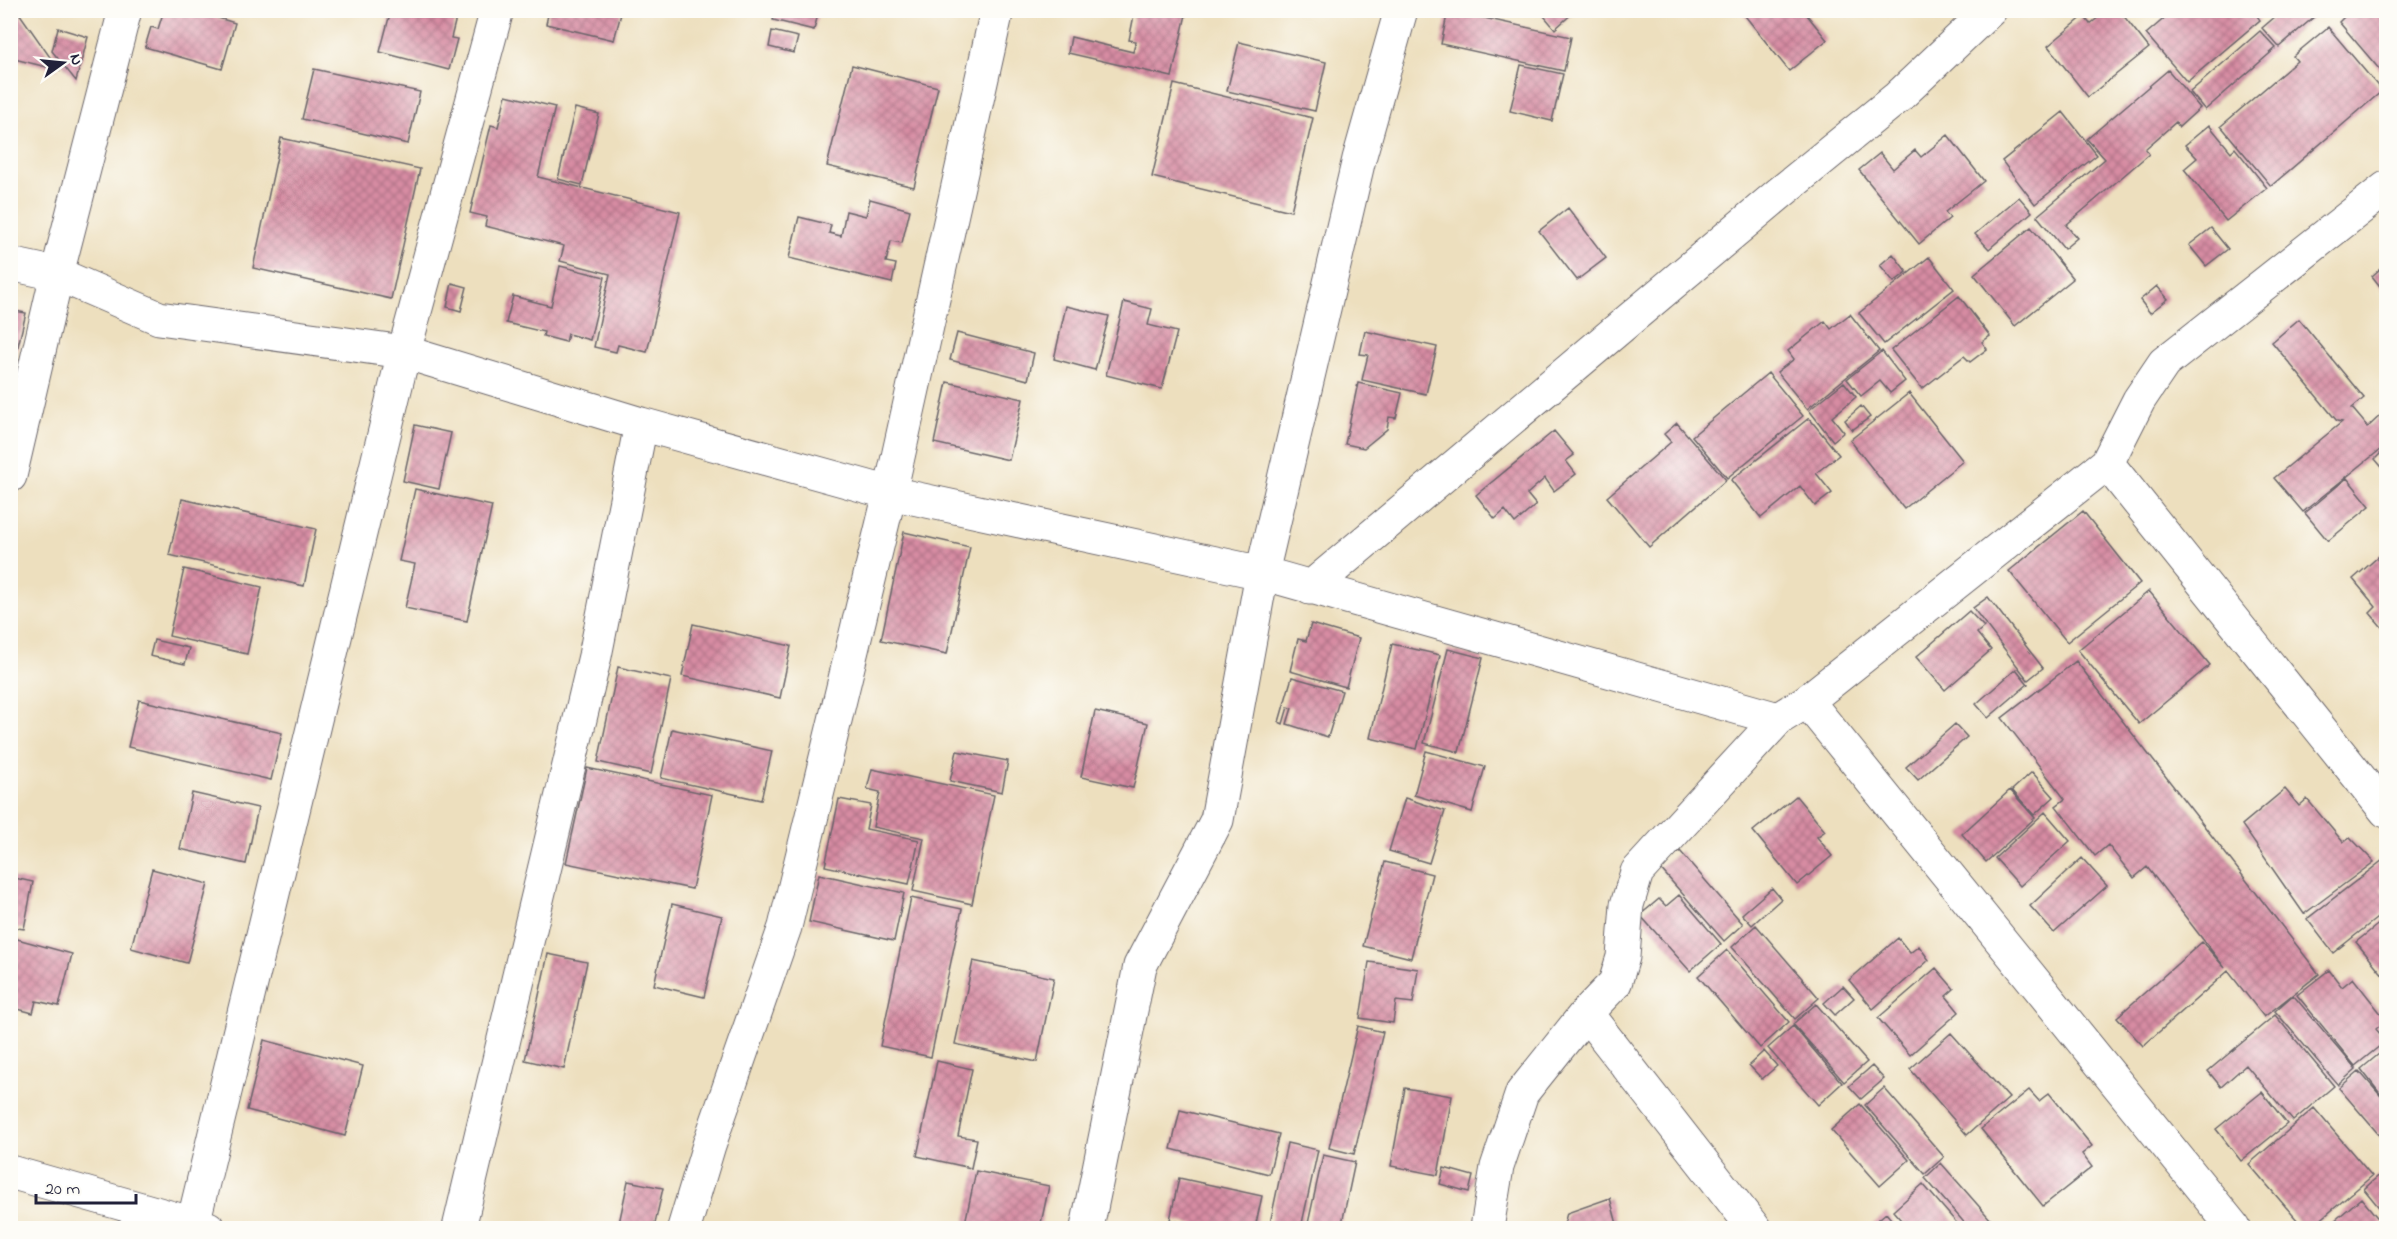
<svg xmlns="http://www.w3.org/2000/svg" width="2397" height="1239" font-family="'Indie Flower',sans-serif">
  <defs>
    <pattern id="building-cross-hatch" width="8" height="8" patternUnits="userSpaceOnUse" patternTransform="scale(1.5)"><rect width="8" height="8" fill="#d78ca3"/><path d="M0 0l8 8M0 8l8-8" fill="none" stroke="#ae7286"/></pattern>
  </defs>
  <rect width="100%" height="100%" fill="#fdfcf7"/>
  <filter id="ink" filterUnits="userSpaceOnUse"><feTurbulence type="fractalNoise" baseFrequency=".0167" numOctaves="2"/><feDisplacementMap in="SourceGraphic" scale="12" xChannelSelector="R" yChannelSelector="G"/><feConvolveMatrix kernelMatrix="1 2 1 2 8 2 1 2 1" color-interpolation-filters="sRGB"/></filter>
  <filter id="wash" filterUnits="userSpaceOnUse"><feTurbulence type="fractalNoise" baseFrequency=".008" numOctaves="4" result="noise"/><feDisplacementMap in="SourceGraphic" scale="24" xChannelSelector="R" yChannelSelector="G"/><feGaussianBlur stdDeviation="1.35" result="paint"/><feColorMatrix in="noise" values="0 0 0 0 0 0 0 0 0 0 0 0 0 0 0 0 0 1.4 0 .05"/><feComposite in="paint" operator="in"/></filter>
  <g filter="url(#wash)">
    <rect width="100%" height="100%" fill="#eddfbe"/>
    <g id="blocks">
      <path fill="url(#building-cross-hatch)" d="M 10,10 L 17,10 L 59,70 L 10,58 Z
        M 164,10 L 192,10 L 235,23 L 222,69 L 145,47 L 151,27 L 158,29 Z
        M 391,10 L 451,10 L 457,14 L 451,38 L 457,39 L 449,70 L 380,52 Z
        M 549,10 L 622,10 L 614,40 L 546,24 Z
        M 776,10 L 819,10 L 814,30 L 773,20 Z
        M 1135,10 L 1187,10 L 1172,77 L 1068,53 L 1071,37 L 1133,52 L 1136,41 L 1129,40 Z
        M 1448,10 L 1571,37 L 1564,71 L 1441,44 Z
        M 1539,10 L 1576,10 L 1555,29 Z
        M 1744,10 L 1803,10 L 1827,40 L 1789,71 L 1742,12 Z
        M 2108,10 L 2119,10 L 2149,48 L 2088,97 L 2048,46 L 2084,16 L 2090,24 Z
        M 2174,10 L 2253,10 L 2260,20 L 2187,82 L 2146,34 Z
        M 2283,10 L 2322,10 L 2279,47 L 2262,28 Z
        M 2351,10 L 2383,10 L 2386,14 L 2386,77 L 2339,22 Z
        M 2328,27 L 2382,91 L 2271,186 L 2221,126 L 2297,61 L 2293,56 Z
        M 58,28 L 88,37 L 76,81 L 52,51 Z
        M 772,31 L 798,37 L 794,53 L 769,47 Z
        M 2260,31 L 2276,48 L 2205,110 L 2190,92 Z
        M 1239,42 L 1326,62 L 1315,111 L 1227,91 Z
        M 852,65 L 938,87 L 914,187 L 827,166 Z
        M 1521,65 L 1563,74 L 1552,121 L 1510,111 Z
        M 314,69 L 420,92 L 408,144 L 302,119 Z
        M 2168,70 L 2200,108 L 2179,127 L 2176,122 L 2145,149 L 2149,154 L 2066,225 L 2077,238 L 2064,249 L 2037,216 L 2105,159 L 2087,139 Z
        M 1174,84 L 1313,118 L 1291,211 L 1152,177 Z
        M 506,95 L 555,107 L 538,177 L 680,212 L 647,352 L 618,345 L 616,352 L 594,347 L 610,274 L 560,261 L 564,246 L 485,226 L 487,217 L 470,213 L 491,125 L 498,127 Z
        M 575,108 L 599,114 L 582,185 L 558,179 Z
        M 2063,112 L 2097,155 L 2035,204 L 2002,161 Z
        M 2209,125 L 2231,152 L 2235,148 L 2267,188 L 2226,221 L 2184,169 L 2197,158 L 2185,145 Z
        M 1948,135 L 1984,181 L 1945,212 L 1950,218 L 1919,244 L 1859,170 L 1880,153 L 1893,169 L 1915,150 L 1921,157 Z
        M 281,138 L 420,169 L 391,299 L 253,268 Z
        M 2019,197 L 2032,212 L 1989,249 L 1975,234 Z
        M 870,199 L 910,210 L 902,243 L 891,241 L 886,262 L 896,264 L 892,283 L 789,258 L 799,217 L 831,225 L 829,233 L 841,236 L 846,211 L 866,216 Z
        M 1568,208 L 1606,258 L 1577,280 L 1539,231 Z
        M 2031,227 L 2073,279 L 2015,326 L 1974,274 Z
        M 2211,228 L 2228,249 L 2206,266 L 2189,245 Z
        M 1893,254 L 1907,272 L 1894,282 L 1880,265 Z
        M 1929,257 L 1954,289 L 1884,344 L 1859,313 Z
        M 2386,264 L 2386,294 L 2372,276 Z
        M 560,266 L 605,277 L 590,340 L 568,334 L 566,342 L 543,336 L 544,332 L 506,323 L 513,296 L 551,306 Z
        M 452,283 L 467,287 L 461,311 L 447,307 Z
        M 2157,286 L 2168,299 L 2150,313 L 2140,300 Z
        M 1959,296 L 1990,336 L 1982,342 L 1987,349 L 1970,362 L 1964,356 L 1922,389 L 1891,350 Z
        M 1124,302 L 1152,309 L 1148,325 L 1177,332 L 1162,389 L 1106,375 Z
        M 1066,306 L 1109,316 L 1095,370 L 1054,359 Z
        M 10,310 L 26,313 L 11,375 L 10,374 Z
        M 1850,314 L 1879,351 L 1807,409 L 1777,372 L 1794,359 L 1788,351 L 1825,321 L 1831,329 Z
        M 2299,319 L 2364,398 L 2352,408 L 2368,427 L 2386,410 L 2386,445 L 2303,512 L 2274,478 L 2342,422 L 2337,421 L 2272,342 Z
        M 1365,331 L 1437,347 L 1426,394 L 1362,380 L 1368,355 L 1360,354 Z
        M 957,333 L 1034,353 L 1028,380 L 950,360 Z
        M 1882,351 L 1905,381 L 1890,393 L 1880,381 L 1861,396 L 1847,379 Z
        M 1768,373 L 1803,416 L 1727,478 L 1692,436 Z
        M 947,382 L 1023,399 L 1009,460 L 934,443 Z
        M 1844,382 L 1856,397 L 1832,417 L 1844,432 L 1833,441 L 1809,410 Z
        M 1358,383 L 1402,393 L 1396,418 L 1389,417 L 1387,429 L 1364,448 L 1345,444 Z
        M 1909,393 L 1963,461 L 1904,509 L 1850,440 Z
        M 1861,406 L 1870,417 L 1852,430 L 1845,420 Z
        M 1809,418 L 1839,455 L 1816,473 L 1832,493 L 1815,506 L 1800,486 L 1761,518 L 1731,480 Z
        M 1677,423 L 1726,480 L 1649,547 L 1607,497 L 1671,442 L 1664,434 Z
        M 415,425 L 451,433 L 439,489 L 403,481 Z
        M 1554,431 L 1574,455 L 1566,461 L 1576,474 L 1554,491 L 1545,478 L 1527,494 L 1536,505 L 1515,523 L 1505,510 L 1495,519 L 1476,495 Z
        M 2386,448 L 2386,472 L 2375,459 Z
        M 2347,478 L 2370,506 L 2328,541 L 2305,513 Z
        M 415,489 L 492,506 L 467,621 L 405,608 L 415,564 L 399,561 Z
        M 182,499 L 316,529 L 304,586 L 169,555 Z
        M 2083,511 L 2140,583 L 2067,642 L 2009,571 Z
        M 904,532 L 970,547 L 947,654 L 881,640 Z
        M 2386,550 L 2386,632 L 2370,613 L 2376,607 L 2353,579 Z
        M 184,569 L 262,587 L 247,654 L 169,636 Z
        M 2149,591 L 2210,665 L 2139,724 L 2078,650 Z
        M 1988,597 L 2043,668 L 2028,680 L 1973,608 Z
        M 1969,611 L 1984,627 L 1977,633 L 1991,650 L 1945,690 L 1916,657 Z
        M 693,624 L 791,646 L 780,698 L 682,676 Z
        M 1311,624 L 1359,638 L 1346,687 L 1290,671 L 1298,639 L 1306,641 Z
        M 154,640 L 189,648 L 185,664 L 150,656 Z
        M 1392,644 L 1440,655 L 1417,749 L 1370,738 Z
        M 1448,649 L 1483,658 L 1459,752 L 1424,743 Z
        M 2076,661 L 2319,974 L 2264,1017 L 2228,971 L 2143,1046 L 2117,1017 L 2202,942 L 2225,968 L 2147,867 L 2134,878 L 2108,845 L 2095,856 L 2056,806 L 2065,799 L 2002,718 Z
        M 618,667 L 671,679 L 651,774 L 598,762 Z
        M 2016,669 L 2028,684 L 1988,718 L 1976,704 Z
        M 1292,677 L 1342,691 L 1328,737 L 1287,724 L 1292,708 L 1288,707 L 1283,724 L 1279,722 Z
        M 139,700 L 282,733 L 271,780 L 128,747 Z
        M 1095,711 L 1148,723 L 1133,788 L 1081,777 Z
        M 1955,724 L 1967,737 L 1918,780 L 1906,767 Z
        M 672,729 L 772,751 L 761,800 L 661,778 Z
        M 957,751 L 1008,761 L 1002,792 L 950,781 Z
        M 1426,751 L 1485,767 L 1472,812 L 1414,795 Z
        M 587,768 L 712,795 L 692,889 L 566,863 Z
        M 872,769 L 994,795 L 972,904 L 913,891 L 924,838 L 873,827 L 880,792 L 867,789 Z
        M 2032,772 L 2054,797 L 2034,815 L 2012,790 Z
        M 2285,789 L 2299,806 L 2307,799 L 2343,842 L 2350,837 L 2374,862 L 2304,914 L 2242,825 Z
        M 2010,790 L 2035,818 L 1986,862 L 1962,834 Z
        M 192,793 L 258,808 L 246,864 L 180,849 Z
        M 1796,796 L 1825,831 L 1817,837 L 1832,856 L 1797,885 L 1753,831 Z
        M 1405,798 L 1445,811 L 1429,863 L 1389,851 Z
        M 839,799 L 871,805 L 866,829 L 919,840 L 909,884 L 825,866 Z
        M 2045,812 L 2070,841 L 2020,886 L 1995,858 Z
        M 1680,851 L 1743,924 L 1724,941 L 1659,867 Z
        M 2082,858 L 2107,886 L 2054,933 L 2030,906 Z
        M 2383,860 L 2386,864 L 2386,885 L 2381,889 L 2386,895 L 2386,911 L 2333,953 L 2307,919 Z
        M 1385,862 L 1432,874 L 1411,958 L 1363,946 Z
        M 152,869 L 208,884 L 187,963 L 131,948 Z
        M 819,874 L 904,893 L 894,941 L 809,922 Z
        M 10,877 L 33,882 L 24,929 L 10,927 Z
        M 1772,888 L 1781,899 L 1752,925 L 1742,914 Z
        M 1679,895 L 1721,944 L 1690,971 L 1640,915 L 1659,899 L 1666,906 Z
        M 911,898 L 962,909 L 931,1057 L 880,1046 Z
        M 672,904 L 722,916 L 704,997 L 654,985 Z
        M 2386,918 L 2386,974 L 2384,976 L 2356,942 Z
        M 1756,925 L 1819,998 L 1795,1019 L 1732,947 Z
        M 10,937 L 72,954 L 59,1006 L 36,1001 L 33,1013 L 10,1007 Z
        M 1898,938 L 1910,953 L 1919,946 L 1929,960 L 1873,1009 L 1849,980 Z
        M 1727,950 L 1789,1022 L 1760,1048 L 1698,976 Z
        M 548,954 L 587,962 L 564,1069 L 525,1060 Z
        M 973,961 L 1054,978 L 1037,1062 L 955,1044 Z
        M 1369,962 L 1418,969 L 1413,1003 L 1396,1001 L 1393,1023 L 1360,1018 Z
        M 1936,968 L 1954,989 L 1946,996 L 1959,1012 L 1910,1055 L 1878,1018 Z
        M 2329,970 L 2342,987 L 2353,978 L 2386,1020 L 2376,1029 L 2386,1041 L 2355,1066 L 2297,995 Z
        M 1843,986 L 1854,998 L 1835,1015 L 1824,1003 Z
        M 2293,995 L 2356,1069 L 2338,1085 L 2275,1011 Z
        M 1816,1004 L 1867,1062 L 1844,1082 L 1793,1024 Z
        M 2275,1015 L 2334,1086 L 2293,1121 L 2246,1065 L 2221,1087 L 2208,1071 Z
        M 1358,1026 L 1383,1032 L 1354,1154 L 1329,1148 Z
        M 1793,1026 L 1842,1083 L 1818,1105 L 1768,1048 Z
        M 1951,1033 L 2009,1098 L 1967,1135 L 1910,1069 Z
        M 264,1040 L 363,1066 L 345,1136 L 247,1110 Z
        M 2386,1048 L 2386,1092 L 2382,1096 L 2361,1069 Z
        M 1764,1051 L 1777,1066 L 1762,1079 L 1749,1065 Z
        M 937,1061 L 972,1069 L 958,1136 L 977,1139 L 971,1168 L 917,1156 Z
        M 1872,1066 L 1884,1079 L 1861,1099 L 1849,1086 Z
        M 2359,1071 L 2386,1102 L 2386,1143 L 2339,1088 Z
        M 1405,1088 L 1452,1096 L 1438,1175 L 1391,1166 Z
        M 1884,1088 L 1944,1157 L 1925,1174 L 1865,1105 Z
        M 2029,1090 L 2039,1101 L 2049,1093 L 2092,1146 L 2082,1154 L 2092,1167 L 2043,1206 L 1981,1129 Z
        M 2262,1092 L 2287,1124 L 2241,1161 L 2216,1129 Z
        M 1860,1104 L 1909,1160 L 1880,1186 L 1831,1130 Z
        M 2314,1108 L 2372,1176 L 2311,1228 L 2304,1228 L 2249,1164 Z
        M 1180,1110 L 1279,1134 L 1269,1174 L 1171,1149 Z
        M 1287,1143 L 1318,1150 L 1301,1228 L 1269,1228 Z
        M 1323,1155 L 1355,1162 L 1341,1228 L 1307,1228 Z
        M 1941,1163 L 1998,1228 L 1969,1228 L 1925,1178 Z
        M 1444,1168 L 1473,1176 L 1469,1192 L 1440,1184 Z
        M 2386,1169 L 2386,1216 L 2364,1189 Z
        M 976,1171 L 1049,1186 L 1040,1228 L 964,1228 Z
        M 1179,1178 L 1262,1196 L 1255,1228 L 1208,1228 L 1170,1220 Z
        M 628,1181 L 663,1188 L 654,1228 L 618,1228 Z
        M 1923,1184 L 1961,1228 L 1908,1228 L 1893,1211 Z
        M 1610,1198 L 1618,1228 L 1563,1228 L 1567,1213 Z
        M 2361,1198 L 2386,1228 L 2326,1228 Z
        M 1886,1213 L 1895,1224 L 1890,1228 L 1868,1228 Z"/>
    </g>
  </g>
  <g filter="url(#ink)">
    <use href="#blocks" fill-opacity="0" stroke="#696469" stroke-width="1.5"/>
    <g fill="none" stroke-linecap="round" stroke-linejoin="round">
      <g stroke="#696469" stroke-width="35">
        <path id="minor" d="M 10,264 L 57,274 L 159,318 L 404,352 L 641,424 L 890,493 L 1262,573 L 1778,719
          M 2107,463 L 2386,811
          M 10,476 L 57,274 L 125,10
          M 1310,588 L 1780,193 L 1898,97 L 1990,10
          M 1807,701 L 2234,1228
          M 1586,1013 L 1754,1228
          M 10,1172 L 208,1228
          M 192,1228 L 404,352 L 497,10
          M 459,1228 L 595,656 L 641,424
          M 684,1228 L 709,1145 L 785,927 L 890,493 L 997,10
          M 1087,1228 L 1140,966 L 1217,820 L 1262,573 L 1359,159 L 1401,10
          M 1487,1228 L 1497,1167 L 1522,1093 L 1586,1013 L 1615,983 L 1623,957 L 1627,905 L 1637,872 L 1778,719 L 1807,701 L 2107,463 L 2139,400 L 2164,363 L 2386,188"/>
      </g>
      <use href="#minor" stroke="#fff" stroke-width="33"/>
    </g>
  </g>
  <rect width="2397" height="1239" fill="none" stroke="#fdfcf7" stroke-width="36"/>
  <g transform="translate(63 63) rotate(75)" stroke="#fdfcf7" stroke-width="4.5" paint-order="stroke">
  <path d="M0-4.5L10 22L0 15L-10 22Z" fill="#22223b"/>
  <text y="-9" font-size="16" font-weight="bold" text-anchor="middle" fill="#22223b">N</text>
  </g>
  <path d="M36 1194v9h100v-9" fill="none" stroke="#22223b" stroke-width="3"/>
  <text x="45" y="1194" font-size="18" fill="#22223b" stroke="#fdfcf7" stroke-width="4.5" paint-order="stroke">20 m</text>
</svg>
